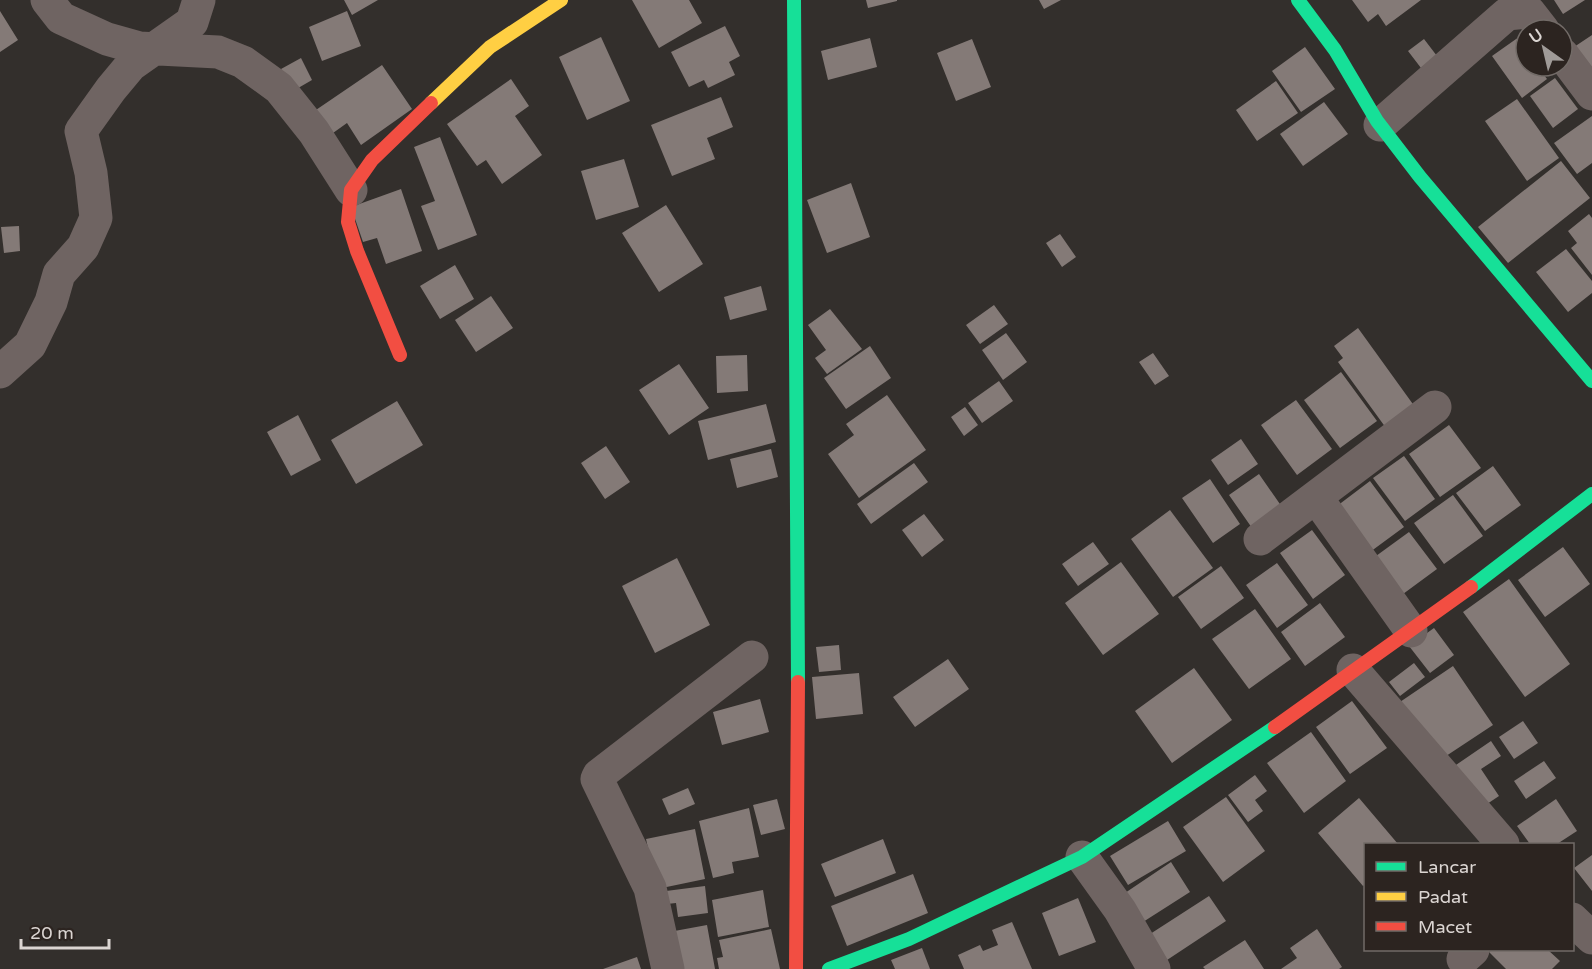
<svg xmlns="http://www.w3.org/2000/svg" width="1592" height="969" font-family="'Varela Round',sans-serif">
  <rect width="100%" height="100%" fill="#332f2c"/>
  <path fill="#847a77" d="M 344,0 L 378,0 L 352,15 Z
    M 632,0 L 689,0 L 702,23 L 659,48 Z
    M 866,0 L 897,0 L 897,1 L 868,8 Z
    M 1039,0 L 1061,0 L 1044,9 Z
    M 1352,0 L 1421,0 L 1386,26 L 1378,14 L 1368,22 Z
    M 1554,0 L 1585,0 L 1563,14 Z
    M 0,11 L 18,40 L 0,52 Z
    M 347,11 L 361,46 L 322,61 L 309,27 Z
    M 725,26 L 740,56 L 729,62 L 735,75 L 708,88 L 704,80 L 689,87 L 671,52 Z
    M 1526,32 L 1526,66 L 1537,66 L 1547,79 L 1522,98 L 1492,56 Z
    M 1592,35 L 1592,75 L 1574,47 Z
    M 601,37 L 630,101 L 587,120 L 559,57 Z
    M 870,38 L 877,67 L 828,80 L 821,51 Z
    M 972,39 L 991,87 L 956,101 L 937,53 Z
    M 1424,39 L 1437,56 L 1421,68 L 1408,51 Z
    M 1305,47 L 1335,89 L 1301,112 L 1272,71 Z
    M 301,58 L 312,80 L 293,91 L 281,69 Z
    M 382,65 L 412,109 L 361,145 L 347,123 L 326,138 L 310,114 Z
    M 1555,78 L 1578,109 L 1553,128 L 1530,96 Z
    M 511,79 L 529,106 L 515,116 L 542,155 L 502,184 L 486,160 L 477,166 L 447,124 Z
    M 1276,81 L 1298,113 L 1257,141 L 1236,110 Z
    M 721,97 L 733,127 L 707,138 L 715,159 L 672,176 L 651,125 Z
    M 1517,99 L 1559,158 L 1527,181 L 1485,121 Z
    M 1324,102 L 1348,134 L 1303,166 L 1280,134 Z
    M 1592,116 L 1592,163 L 1577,174 L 1554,143 Z
    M 440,137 L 477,235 L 438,250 L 421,206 L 435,201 L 414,147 Z
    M 624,159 L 639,207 L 596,220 L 581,171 Z
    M 1561,161 L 1590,198 L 1508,263 L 1478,227 Z
    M 851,183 L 870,237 L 827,253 L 807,200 Z
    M 401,189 L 422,251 L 386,264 L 377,238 L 363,242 L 351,207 Z
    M 666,205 L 703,264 L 659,292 L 622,233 Z
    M 1589,214 L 1592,218 L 1592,275 L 1571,248 L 1577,243 L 1568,231 Z
    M 19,226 L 20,251 L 4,253 L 1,227 Z
    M 1060,234 L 1076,257 L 1062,267 L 1046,243 Z
    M 1566,249 L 1592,281 L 1592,293 L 1568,312 L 1536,272 Z
    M 455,265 L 474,299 L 440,319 L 420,286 Z
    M 761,286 L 767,310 L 730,320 L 724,297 Z
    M 491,296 L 513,328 L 476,352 L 455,320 Z
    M 994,305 L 1008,324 L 980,344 L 966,325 Z
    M 830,309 L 862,349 L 827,374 L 815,358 L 826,350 L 808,325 Z
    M 1358,328 L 1415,407 L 1386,428 L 1338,362 L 1343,358 L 1334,346 Z
    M 1006,333 L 1027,362 L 1003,380 L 982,350 Z
    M 870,346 L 891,378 L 846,409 L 824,378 Z
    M 1153,353 L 1169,376 L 1155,385 L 1139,362 Z
    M 747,355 L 748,391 L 717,393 L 716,356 Z
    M 679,364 L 709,408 L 669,435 L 639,390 Z
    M 1341,372 L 1377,421 L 1340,448 L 1304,400 Z
    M 999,381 L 1013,401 L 982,423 L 968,403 Z
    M 887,395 L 926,450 L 859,498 L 828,454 L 854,435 L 846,424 Z
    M 1296,400 L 1332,449 L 1297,475 L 1261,425 Z
    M 397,401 L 423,445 L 356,484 L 331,440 Z
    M 766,404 L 776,442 L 708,460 L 698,421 Z
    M 965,407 L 978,425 L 964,436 L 951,417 Z
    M 298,415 L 321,460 L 291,476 L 267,432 Z
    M 1449,425 L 1481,468 L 1440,497 L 1409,454 Z
    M 1241,439 L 1258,464 L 1228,485 L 1211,460 Z
    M 606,446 L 630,482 L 605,499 L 581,463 Z
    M 771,449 L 778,477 L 737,488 L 730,459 Z
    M 1404,456 L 1435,499 L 1405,521 L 1373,478 Z
    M 914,463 L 928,482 L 871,524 L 857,504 Z
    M 1493,466 L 1521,505 L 1485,531 L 1456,493 Z
    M 1259,474 L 1282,507 L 1252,528 L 1229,495 Z
    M 1210,479 L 1240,524 L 1213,543 L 1182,498 Z
    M 1370,481 L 1404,527 L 1370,552 L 1337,506 Z
    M 1453,495 L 1483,536 L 1444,564 L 1414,523 Z
    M 1170,510 L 1213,568 L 1173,597 L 1131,539 Z
    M 924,514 L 944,540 L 922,557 L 902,530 Z
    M 1312,530 L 1345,575 L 1313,599 L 1280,553 Z
    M 1409,532 L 1437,569 L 1403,594 L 1376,556 Z
    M 1093,542 L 1109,564 L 1078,586 L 1062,564 Z
    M 1563,547 L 1590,584 L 1545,617 L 1518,580 Z
    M 677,558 L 710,625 L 655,653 L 622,586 Z
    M 1121,562 L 1159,614 L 1103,655 L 1065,603 Z
    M 1277,563 L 1308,605 L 1277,628 L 1246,585 Z
    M 1221,566 L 1244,598 L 1201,629 L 1178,597 Z
    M 1509,579 L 1570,664 L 1525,697 L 1463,612 Z
    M 1320,603 L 1345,637 L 1305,666 L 1281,632 Z
    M 1255,609 L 1291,659 L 1249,689 L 1212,639 Z
    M 1434,628 L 1454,655 L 1430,673 L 1409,646 Z
    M 839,645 L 841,670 L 819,672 L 816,647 Z
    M 948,659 L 969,689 L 915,727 L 893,697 Z
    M 1414,663 L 1425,677 L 1400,696 L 1389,682 Z
    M 1453,666 L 1493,725 L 1437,762 L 1397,704 Z
    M 1194,668 L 1232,720 L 1172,763 L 1135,711 Z
    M 859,673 L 863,714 L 816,719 L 812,677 Z
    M 760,699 L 769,732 L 722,745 L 713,712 Z
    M 1352,701 L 1387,748 L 1350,774 L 1316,727 Z
    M 1523,721 L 1538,743 L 1514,759 L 1499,737 Z
    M 1311,732 L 1346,781 L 1304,813 L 1267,763 Z
    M 1491,741 L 1501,756 L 1481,769 L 1499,796 L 1481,808 L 1453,767 Z
    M 1544,761 L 1556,778 L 1526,799 L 1514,781 Z
    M 1255,775 L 1267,791 L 1255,800 L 1263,811 L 1248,822 L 1228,795 Z
    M 688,788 L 695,804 L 669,815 L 662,799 Z
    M 1226,797 L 1265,851 L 1223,882 L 1183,827 Z
    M 1359,798 L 1398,844 L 1366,844 L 1366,884 L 1363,886 L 1318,833 Z
    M 777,799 L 785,829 L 761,835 L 753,805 Z
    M 1556,799 L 1577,831 L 1557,844 L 1530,844 L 1517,826 Z
    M 749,808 L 759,857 L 732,862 L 734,873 L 713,878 L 699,821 Z
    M 1168,821 L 1186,851 L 1128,885 L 1110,856 Z
    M 695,829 L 705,879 L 657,889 L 646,839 Z
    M 883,839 L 896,873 L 835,897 L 821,864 Z
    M 1592,855 L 1592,891 L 1574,868 Z
    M 1171,862 L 1190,892 L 1143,922 L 1125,893 Z
    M 913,874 L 928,913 L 847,946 L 831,906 Z
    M 705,886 L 708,913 L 678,917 L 676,903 L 667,904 L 666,891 Z
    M 763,890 L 769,927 L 718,937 L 712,900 Z
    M 1209,896 L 1226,921 L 1164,962 L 1147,936 Z
    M 1078,898 L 1096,942 L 1059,956 L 1042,913 Z
    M 1012,922 L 1032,969 L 964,969 L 958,955 L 980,945 L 983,951 L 998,945 L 992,930 Z
    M 707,925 L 715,969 L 675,969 L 669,932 Z
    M 771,929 L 780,969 L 719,969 L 717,958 L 723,957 L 719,940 Z
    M 1317,929 L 1342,967 L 1339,969 L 1281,969 L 1297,958 L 1290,948 Z
    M 1245,940 L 1264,969 L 1205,969 L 1203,967 Z
    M 922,948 L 930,969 L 895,969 L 891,960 Z
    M 1492,950 L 1548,950 L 1560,961 L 1552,969 L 1506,969 L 1489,952 Z
    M 637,957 L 641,969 L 603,969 Z"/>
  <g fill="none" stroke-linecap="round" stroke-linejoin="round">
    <path stroke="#6f6462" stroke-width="33" d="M 47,0 L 61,18 L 107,39 L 139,48 L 218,52 L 243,62 L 279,88 L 314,132 L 351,190
      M 1562,54 L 1592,94
      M 1380,125 L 1507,14 L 1529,12 L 1543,30
      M 0,372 L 30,345 L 51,302 L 59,274 L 83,247 L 96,218 L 91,173 L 81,131 L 111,89 L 131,65 L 192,22 L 199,0
      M 1316,497 L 1411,631
      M 1260,539 L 1435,407
      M 1353,670 L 1503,844
      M 1082,857 L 1120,910 L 1154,969
      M 1572,919 L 1592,938
      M 1463,959 L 1473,950
      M 668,969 L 650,888 L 597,779 L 599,775 L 752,657"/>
    <path stroke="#16e098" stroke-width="14" d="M 794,0 L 798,682
      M 1298,0 L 1335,50 L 1377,121 L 1420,177 L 1592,381
      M 1471,587 L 1592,494
      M 829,969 L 909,939 L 1082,857 L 1275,727"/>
    <path stroke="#ffcf43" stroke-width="14" d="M 431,103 L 490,47 L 561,0"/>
    <path stroke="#f24e42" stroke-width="14" d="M 400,355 L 357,251 L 348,222 L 351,190 L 372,160 L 431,103
      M 1275,727 L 1471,587
      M 796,969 L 798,682"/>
  </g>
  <rect x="1364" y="843" width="210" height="108" fill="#2c2420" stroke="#726b67" stroke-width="1.5"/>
  <rect x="1376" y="862" width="30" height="9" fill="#16e098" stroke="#726b67" stroke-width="1.5"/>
  <text x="1418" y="873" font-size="18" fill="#dbd5d2">Lancar</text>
  <rect x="1376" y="892" width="30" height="9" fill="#ffcf43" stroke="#726b67" stroke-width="1.5"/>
  <text x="1418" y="903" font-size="18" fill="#dbd5d2">Padat</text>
  <rect x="1376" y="922" width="30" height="9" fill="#f24e42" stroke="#726b67" stroke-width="1.5"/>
  <text x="1418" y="933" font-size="18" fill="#dbd5d2">Macet</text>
  <g transform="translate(1544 48) rotate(326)"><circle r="28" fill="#2c2420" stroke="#726b67" stroke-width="1.5"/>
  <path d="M0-4.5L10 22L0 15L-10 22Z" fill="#a09b98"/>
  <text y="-9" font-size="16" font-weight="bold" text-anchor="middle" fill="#dbd5d2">U</text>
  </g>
  <path d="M21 939v9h88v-9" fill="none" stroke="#dbd5d2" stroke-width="3"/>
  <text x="30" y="939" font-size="18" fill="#dbd5d2" stroke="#2c2420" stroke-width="4.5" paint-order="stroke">20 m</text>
</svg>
